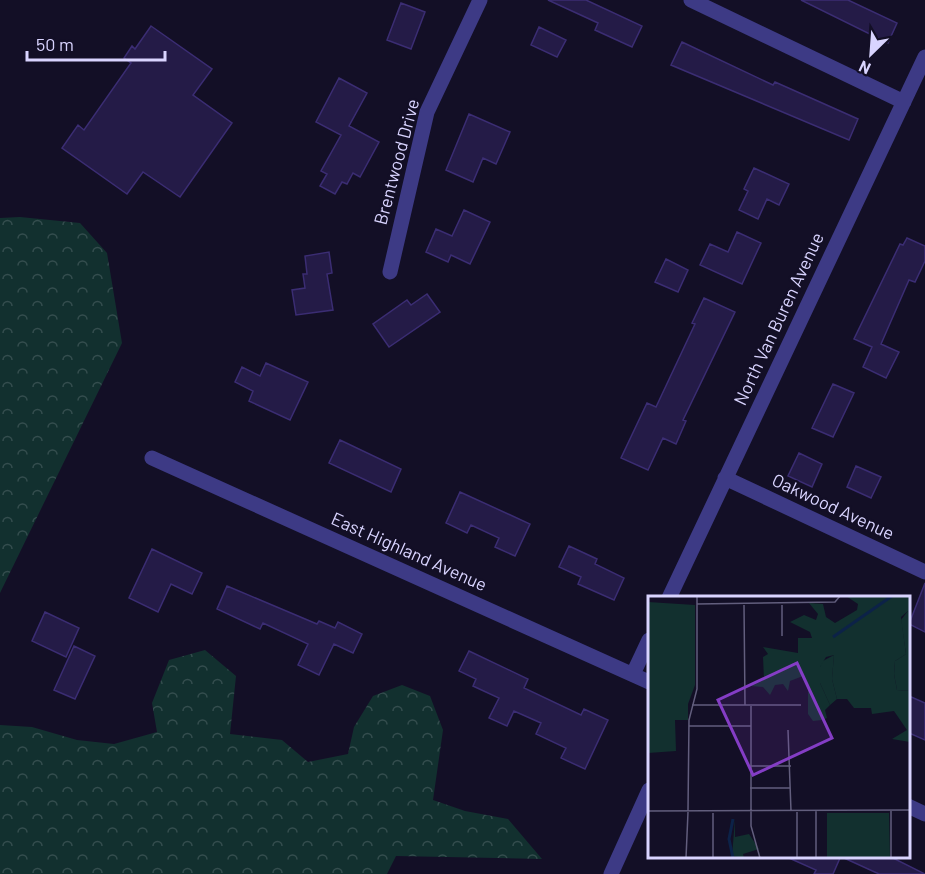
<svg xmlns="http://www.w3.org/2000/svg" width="925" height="874" font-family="Barlow,sans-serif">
  <defs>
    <pattern id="forest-crowns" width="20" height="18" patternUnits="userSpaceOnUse" patternTransform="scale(1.5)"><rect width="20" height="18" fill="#12302f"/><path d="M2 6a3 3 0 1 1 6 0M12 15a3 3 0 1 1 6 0" fill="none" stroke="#344d4e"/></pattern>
  </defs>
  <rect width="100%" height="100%" fill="#130f26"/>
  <path fill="url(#forest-crowns)" d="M 20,217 L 80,223 L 107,253 L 122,343 L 0,593 L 0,218 Z
    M 205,650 L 236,676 L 230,734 L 282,740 L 308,762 L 348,754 L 354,727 L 373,696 L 402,685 L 430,696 L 443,730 L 433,800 L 465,811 L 508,819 L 542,859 L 396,856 L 387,874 L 0,874 L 0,725 L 32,727 L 77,740 L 114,744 L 157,732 L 152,703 L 169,660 Z"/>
  <path fill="#241b47" stroke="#3b2d73" stroke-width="1.5" d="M 548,0 L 586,0 L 642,26 L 632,47 L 595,30 L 598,23 Z
    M 801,0 L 848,0 L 897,23 L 888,43 Z
    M 401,3 L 425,12 L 411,49 L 387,40 Z
    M 151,26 L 212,69 L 193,95 L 232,123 L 180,197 L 143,172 L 127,194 L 62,148 L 78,125 L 84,130 L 131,63 L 124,58 L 132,46 L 135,49 Z
    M 539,27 L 566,40 L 557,57 L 531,45 Z
    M 682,42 L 773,85 L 775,82 L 858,119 L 849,140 L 671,65 Z
    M 339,78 L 367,93 L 349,126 L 379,142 L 360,177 L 353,173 L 347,184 L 342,182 L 335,194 L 320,186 L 327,174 L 321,171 L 341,135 L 316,122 Z
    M 469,114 L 510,132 L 496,164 L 483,158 L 473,182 L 446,170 Z
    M 754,168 L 789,184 L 779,205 L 767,199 L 758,219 L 739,210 L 748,191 L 744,189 Z
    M 464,210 L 490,222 L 470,264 L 451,255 L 448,262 L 426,252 L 436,229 L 452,236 Z
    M 737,232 L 761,243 L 742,284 L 700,265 L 710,244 L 728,252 Z
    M 907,238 L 925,246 L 925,261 L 915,282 L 909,280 L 881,344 L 899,352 L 886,378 L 863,367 L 872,347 L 854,339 L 900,244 L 903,245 Z
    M 329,252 L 332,273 L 327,274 L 333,310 L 296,315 L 292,290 L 305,288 L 303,274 L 307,274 L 305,256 Z
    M 666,259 L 688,270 L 678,292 L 655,282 Z
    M 427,294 L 440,312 L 389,347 L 373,324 L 407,300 L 411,305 Z
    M 704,298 L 735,312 L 683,420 L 686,421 L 676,444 L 663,438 L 648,470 L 621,458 L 647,403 L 656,407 L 695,324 L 692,323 Z
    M 266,363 L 308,382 L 290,420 L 249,401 L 253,391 L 235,382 L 242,367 L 260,376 Z
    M 833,384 L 854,393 L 833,437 L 812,428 Z
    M 340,440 L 401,469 L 391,492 L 329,463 Z
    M 799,453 L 822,464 L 812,487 L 788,476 Z
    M 856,466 L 881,477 L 871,498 L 847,487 Z
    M 460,492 L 530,524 L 515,556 L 495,547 L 499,538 L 471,525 L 467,533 L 446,523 Z
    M 569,546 L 597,559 L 595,564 L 624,578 L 614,600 L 578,584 L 581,577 L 559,567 Z
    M 152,549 L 202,573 L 192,594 L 171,584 L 158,612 L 129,598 Z
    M 925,583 L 925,632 L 909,624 Z
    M 227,586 L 317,624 L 319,621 L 335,628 L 338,622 L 362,634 L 353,653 L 334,644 L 319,675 L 298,665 L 308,644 L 263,623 L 260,629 L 217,609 Z
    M 45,612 L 79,628 L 66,657 L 32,641 Z
    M 74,646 L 95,656 L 75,699 L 54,690 Z
    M 469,651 L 528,679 L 524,688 L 581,715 L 584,709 L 608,720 L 585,769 L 561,758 L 566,748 L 536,734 L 541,723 L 514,711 L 507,726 L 489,718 L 499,698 L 473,686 L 476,679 L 459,671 Z
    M 909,696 L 925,703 L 925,740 L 909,733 Z
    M 789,858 L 840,858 L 833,874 L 814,874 L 816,870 Z
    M 844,858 L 893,858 L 925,874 L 879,874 Z"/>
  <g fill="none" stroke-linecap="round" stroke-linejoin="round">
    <path stroke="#3d3a85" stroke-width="15" d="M 691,0 L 904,102
      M 390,272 L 427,112 L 480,0
      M 152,458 L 649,682
      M 725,478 L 925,572
      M 669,598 L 925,57
      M 633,674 L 649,640
      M 908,806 L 925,814
      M 611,874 L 649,790"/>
  </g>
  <g text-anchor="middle" stroke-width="4.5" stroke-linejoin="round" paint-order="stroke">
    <g font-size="18" fill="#d9d4ff" stroke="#130f26">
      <text transform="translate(397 162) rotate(-75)" y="6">Brentwood Drive</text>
      <text transform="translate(779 319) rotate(-65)" y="6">North Van Buren Avenue</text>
      <text transform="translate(833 507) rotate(25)" y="6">Oakwood Avenue</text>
      <text transform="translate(409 552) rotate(24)" y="6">East Highland Avenue</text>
    </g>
  </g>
  <g transform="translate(648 596)">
    <rect width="262" height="262" fill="#130f26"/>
    <path d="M 260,15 L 263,20 L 262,95 L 249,94 L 246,78 L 247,65 L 258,58 L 253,24 ZM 186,59 L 184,83 L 189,103 L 182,109 L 172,87 L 172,71 L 173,66 Z" fill="#12302f"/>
    <path d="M 198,0 L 262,0 L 262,20 L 260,15 L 253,21 L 258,58 L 247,65 L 246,78 L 249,94 L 262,95 L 262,146 L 244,143 L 259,134 L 246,115 L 224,118 L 223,112 L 206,112 L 199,103 L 189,103 L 184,83 L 186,59 L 178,61 L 172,71 L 172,87 L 182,109 L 177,114 L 179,122 L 174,124 L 165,125 L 160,118 L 160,90 L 155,80 L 142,85 L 140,95 L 135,88 L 127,89 L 122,99 L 115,91 L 103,90 L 116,84 L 115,61 L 120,58 L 115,51 L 150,57 L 150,42 L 164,42 L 162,36 L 142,26 L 156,19 L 168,24 L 170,18 L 161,7 L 175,8 L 178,21 L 187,27 L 209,14 L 210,8 ZM 0,6 L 47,9 L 47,89 L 40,108 L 40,124 L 27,124 L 28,155 L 0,157 ZM 87,223 L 87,241 L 101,238 L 111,253 L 95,258 L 96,262 L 84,260 Z" fill="#12302f"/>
    <path d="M 179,217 L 241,217 L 242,262 L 179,262 Z" fill="#12302f"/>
    <path fill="none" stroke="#0c2248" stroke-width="3" d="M 185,41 L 244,0M 85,262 L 81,243 L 85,223"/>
    <path fill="none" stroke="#625e7d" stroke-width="1.5" d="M 49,8 L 187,6 L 192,0M 96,9 L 97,109M 134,40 L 134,9M 44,109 L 153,109M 103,110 L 103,230 L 112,262M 41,130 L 103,130M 140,134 L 143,215M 102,170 L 143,170M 102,192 L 142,192M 243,214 L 243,262M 0,215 L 263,214M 40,215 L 41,124 L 49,93 L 49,0M 149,216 L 149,262M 38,262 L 40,216M 65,262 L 65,217M 168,262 L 168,215"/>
    <path fill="#843dc5" fill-opacity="0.15" stroke="#843dc5" stroke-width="3" d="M 149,67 L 184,142 L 105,179 L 70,104 Z"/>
    <rect width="262" height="262" fill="none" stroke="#d9d4ff" stroke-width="3"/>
  </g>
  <g transform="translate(871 54) rotate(205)" stroke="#130f26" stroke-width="4.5" paint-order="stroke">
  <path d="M0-4.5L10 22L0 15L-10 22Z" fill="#d9d4ff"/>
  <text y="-9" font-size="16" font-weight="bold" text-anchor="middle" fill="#d9d4ff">N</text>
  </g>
  <path d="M27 51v9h138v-9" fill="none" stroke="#d9d4ff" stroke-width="3"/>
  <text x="36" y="51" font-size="18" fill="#d9d4ff" stroke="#130f26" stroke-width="4.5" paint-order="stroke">50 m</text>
</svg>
